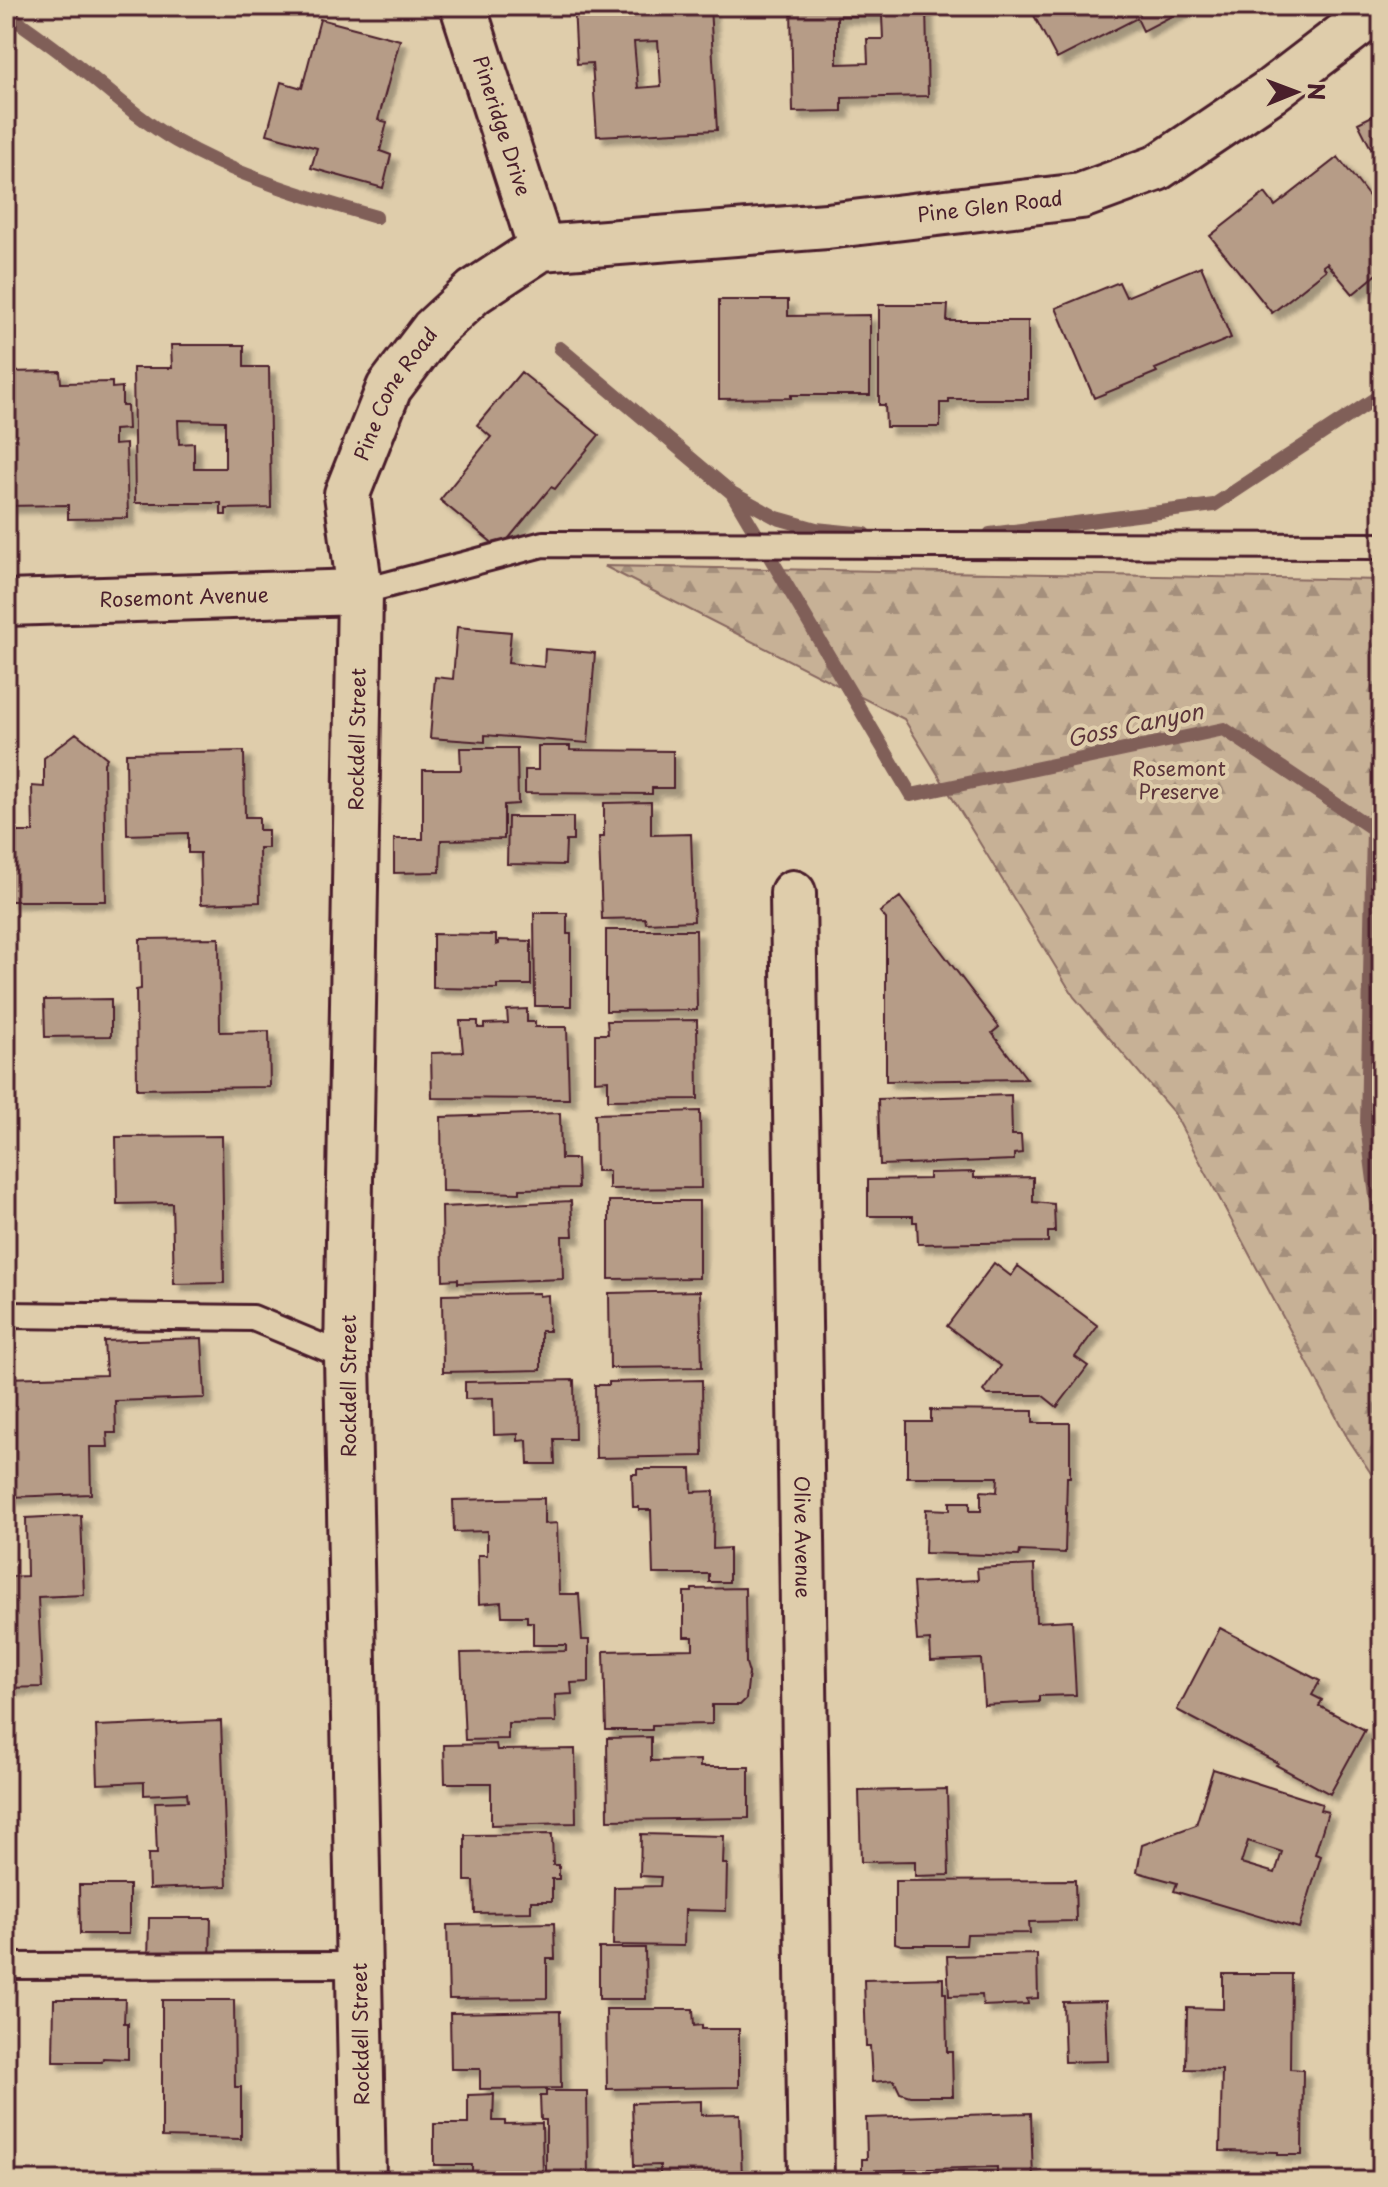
<svg xmlns="http://www.w3.org/2000/svg" width="1388" height="2187" font-family="'Playpen Sans',sans-serif">
  <defs>
    <pattern id="forest-firs" width="22" height="20" patternUnits="userSpaceOnUse" patternTransform="scale(2)"><rect width="22" height="20" fill="#c7b196"/><path d="M5 1l3.5 6h-7zM16 11l3.5 6h-7z" fill="#a48f7b"/></pattern>
    <filter id="shadow"><feDropShadow dx="7" dy="7" stdDeviation="2" flood-color="#0004"/></filter>
  </defs>
  <rect width="100%" height="100%" fill="#dfcdab"/>
  <filter id="ink" filterUnits="userSpaceOnUse"><feTurbulence type="fractalNoise" baseFrequency=".0125" numOctaves="2"/><feDisplacementMap in="SourceGraphic" scale="16" xChannelSelector="R" yChannelSelector="G"/><feConvolveMatrix kernelMatrix="1 2 1 2 8 2 1 2 1" color-interpolation-filters="sRGB"/></filter>
  <g filter="url(#ink)">
    <path fill="url(#forest-firs)" stroke="#886860" stroke-width="2" d="M 604,566 L 1382,580 L 1382,1490 L 1347,1437 L 1174,1113 L 1074,997 L 904,719 Z"/>
    <g fill="none" stroke-linecap="round" stroke-linejoin="round">
      <path stroke="#805e59" stroke-width="14" d="M 6,13 C 26,27 46,41 65,56 C 102,84 136,118 176,141 C 239,177 307,197 376,217
        M 560,348 L 732,493 L 777,518 L 816,529 L 865,534
        M 732,493 L 911,795 L 1224,729 L 1373,829 L 1367,1126 L 1382,1243
        M 990,534 L 1214,505 L 1382,394"/>
    </g>
    <path fill="#b69c87" stroke="#4a1f2b" stroke-width="2" fill-rule="evenodd" filter="url(#shadow)" d="M 574,6 L 710,6 L 717,130 L 597,136 L 592,63 L 577,64 ZM 658,41 L 661,86 L 638,88 L 634,42 Z
      M 791,6 L 926,6 L 928,96 L 842,98 L 842,111 L 793,112 ZM 837,16 L 882,16 L 883,39 L 867,39 L 868,63 L 837,64 Z
      M 1029,6 L 1191,6 L 1143,31 L 1137,18 L 1057,59 Z
      M 320,19 L 400,40 L 378,120 L 387,122 L 380,151 L 391,155 L 383,188 L 311,168 L 317,148 L 267,134 L 281,82 L 302,88 Z
      M 1382,111 L 1382,170 L 1358,123 Z
      M 1338,157 L 1382,213 L 1382,270 L 1353,294 L 1327,263 L 1323,266 L 1326,270 L 1272,313 L 1210,236 L 1265,193 L 1275,206 Z
      M 1201,266 L 1231,338 L 1155,369 L 1157,372 L 1094,398 L 1056,308 L 1119,282 L 1126,297 Z
      M 719,300 L 788,300 L 788,316 L 870,315 L 870,395 L 791,395 L 791,398 L 719,399 Z
      M 879,305 L 948,305 L 947,321 L 1028,321 L 1028,399 L 949,399 L 949,403 L 940,403 L 940,427 L 886,427 L 885,405 L 879,405 Z
      M 171,345 L 244,345 L 244,367 L 269,367 L 271,508 L 226,509 L 226,515 L 221,515 L 221,503 L 135,503 L 133,368 L 172,368 ZM 178,420 L 225,421 L 225,468 L 194,468 L 194,443 L 179,444 Z
      M 60,371 L 61,383 L 112,382 L 112,388 L 122,387 L 122,406 L 127,406 L 128,429 L 114,430 L 114,445 L 126,444 L 128,518 L 68,519 L 68,505 L 6,506 L 6,372 Z
      M 521,372 L 599,435 L 555,489 L 551,487 L 500,549 L 440,500 L 491,437 L 477,425 Z
      M 457,627 L 511,632 L 508,663 L 544,667 L 545,649 L 595,653 L 588,743 L 485,735 L 485,742 L 430,738 L 435,677 L 453,679 Z
      M 76,733 L 107,758 L 104,763 L 106,901 L 9,901 L 9,842 L 6,841 L 10,832 L 33,832 L 32,786 L 44,787 L 44,758 Z
      M 538,746 L 570,746 L 570,750 L 673,751 L 673,788 L 652,788 L 652,794 L 525,793 L 525,770 L 538,770 Z
      M 460,748 L 517,748 L 518,804 L 504,805 L 504,839 L 441,840 L 440,872 L 394,873 L 394,839 L 423,839 L 423,770 L 461,770 Z
      M 244,751 L 245,817 L 259,817 L 259,830 L 268,830 L 268,848 L 259,848 L 260,902 L 201,904 L 200,853 L 188,853 L 188,833 L 127,835 L 126,753 Z
      M 651,802 L 651,835 L 691,834 L 694,921 L 646,923 L 645,918 L 602,919 L 599,837 L 604,837 L 604,803 Z
      M 508,817 L 573,817 L 573,841 L 566,841 L 565,865 L 507,864 Z
      M 900,897 L 999,1027 L 992,1033 L 1027,1079 L 886,1081 L 886,919 L 880,912 Z
      M 534,913 L 567,913 L 567,934 L 571,934 L 571,1006 L 535,1006 Z
      M 606,930 L 696,930 L 697,1010 L 606,1011 Z
      M 433,934 L 496,935 L 496,945 L 499,944 L 499,940 L 531,941 L 531,985 L 497,985 L 497,989 L 433,988 Z
      M 219,938 L 220,1032 L 269,1031 L 270,1087 L 137,1089 L 136,990 L 141,989 L 140,939 Z
      M 111,999 L 111,1036 L 45,1037 L 44,1000 Z
      M 527,1009 L 527,1022 L 535,1022 L 535,1027 L 567,1027 L 569,1099 L 432,1098 L 431,1053 L 463,1052 L 460,1021 L 478,1021 L 478,1028 L 484,1028 L 484,1024 L 508,1023 L 507,1010 Z
      M 697,1020 L 698,1099 L 608,1100 L 608,1080 L 595,1081 L 595,1034 L 608,1034 L 607,1021 Z
      M 1011,1095 L 1012,1135 L 1021,1135 L 1022,1153 L 1014,1154 L 1014,1160 L 880,1165 L 878,1099 Z
      M 700,1111 L 701,1188 L 609,1189 L 609,1171 L 596,1171 L 595,1114 Z
      M 560,1113 L 561,1159 L 577,1159 L 578,1188 L 520,1189 L 520,1193 L 442,1191 L 441,1117 Z
      M 222,1136 L 224,1283 L 174,1284 L 172,1203 L 117,1204 L 116,1137 Z
      M 974,1172 L 974,1178 L 1033,1177 L 1033,1202 L 1054,1204 L 1055,1232 L 1048,1232 L 1048,1242 L 918,1244 L 917,1222 L 913,1222 L 913,1216 L 868,1216 L 868,1180 L 929,1179 L 929,1173 Z
      M 571,1201 L 573,1236 L 562,1236 L 563,1279 L 458,1283 L 458,1279 L 443,1280 L 442,1207 Z
      M 609,1201 L 699,1201 L 699,1278 L 609,1279 Z
      M 994,1263 L 1011,1276 L 1018,1266 L 1098,1326 L 1075,1357 L 1088,1366 L 1057,1407 L 1042,1395 L 987,1395 L 983,1391 L 1001,1366 L 947,1326 Z
      M 700,1291 L 702,1367 L 610,1368 L 609,1293 Z
      M 539,1293 L 539,1296 L 548,1295 L 549,1331 L 541,1331 L 541,1370 L 443,1372 L 442,1295 Z
      M 202,1338 L 205,1398 L 115,1401 L 116,1433 L 107,1433 L 108,1447 L 90,1447 L 91,1494 L 9,1497 L 6,1378 L 106,1375 L 104,1341 Z
      M 574,1380 L 575,1439 L 554,1439 L 555,1464 L 528,1464 L 527,1440 L 518,1441 L 518,1434 L 494,1435 L 493,1398 L 465,1399 L 465,1382 Z
      M 702,1380 L 703,1456 L 596,1458 L 595,1385 L 609,1385 L 609,1382 Z
      M 931,1410 L 1033,1411 L 1033,1423 L 1070,1423 L 1070,1477 L 1067,1477 L 1065,1553 L 1020,1551 L 1019,1556 L 925,1553 L 926,1509 L 950,1510 L 950,1502 L 970,1502 L 970,1511 L 981,1511 L 981,1491 L 997,1492 L 998,1477 L 907,1477 L 907,1422 L 931,1422 Z
      M 637,1469 L 691,1469 L 692,1492 L 714,1491 L 713,1549 L 729,1548 L 729,1582 L 709,1582 L 709,1574 L 653,1574 L 651,1510 L 639,1510 L 639,1507 L 633,1507 L 632,1474 L 637,1474 Z
      M 544,1498 L 544,1524 L 557,1523 L 559,1594 L 579,1594 L 582,1640 L 589,1640 L 589,1682 L 571,1683 L 572,1694 L 555,1695 L 556,1722 L 508,1723 L 508,1739 L 465,1740 L 461,1653 L 566,1651 L 566,1645 L 533,1645 L 533,1622 L 527,1622 L 527,1616 L 502,1616 L 501,1602 L 479,1604 L 478,1555 L 487,1555 L 487,1531 L 454,1532 L 453,1500 Z
      M 81,1515 L 84,1595 L 38,1597 L 42,1687 L 6,1688 L 6,1577 L 27,1576 L 26,1518 Z
      M 1034,1565 L 1036,1622 L 1072,1620 L 1076,1695 L 1039,1696 L 1039,1702 L 984,1705 L 981,1659 L 931,1661 L 930,1640 L 917,1641 L 913,1583 L 978,1580 L 977,1568 Z
      M 745,1588 L 746,1663 L 749,1673 L 746,1699 L 740,1705 L 712,1705 L 712,1724 L 652,1725 L 652,1730 L 606,1730 L 604,1651 L 693,1649 L 693,1637 L 684,1637 L 684,1592 L 692,1592 L 692,1589 Z
      M 1220,1628 L 1320,1681 L 1312,1695 L 1322,1700 L 1319,1706 L 1365,1730 L 1330,1794 L 1276,1765 L 1278,1763 L 1177,1710 Z
      M 221,1721 L 227,1886 L 149,1889 L 148,1854 L 157,1854 L 155,1802 L 188,1801 L 187,1793 L 144,1795 L 144,1782 L 98,1784 L 96,1726 Z
      M 651,1737 L 651,1761 L 700,1760 L 700,1767 L 749,1767 L 749,1818 L 608,1820 L 607,1738 Z
      M 496,1744 L 497,1750 L 575,1749 L 576,1823 L 491,1825 L 491,1783 L 445,1783 L 444,1745 Z
      M 1213,1769 L 1322,1804 L 1320,1810 L 1328,1812 L 1315,1854 L 1321,1856 L 1299,1928 L 1174,1891 L 1177,1883 L 1137,1872 L 1142,1845 L 1196,1825 ZM 1248,1841 L 1282,1852 L 1275,1873 L 1241,1863 Z
      M 947,1789 L 949,1875 L 915,1876 L 915,1861 L 861,1862 L 859,1791 Z
      M 552,1834 L 553,1865 L 559,1865 L 559,1879 L 552,1879 L 552,1901 L 531,1901 L 531,1912 L 475,1913 L 474,1881 L 465,1881 L 465,1835 Z
      M 641,1834 L 724,1836 L 723,1864 L 727,1864 L 726,1911 L 685,1910 L 684,1946 L 613,1945 L 614,1887 L 660,1886 L 661,1877 L 640,1876 Z
      M 1075,1880 L 1076,1921 L 1029,1922 L 1030,1933 L 967,1934 L 966,1945 L 901,1945 L 895,1943 L 895,1881 Z
      M 79,1885 L 129,1885 L 129,1934 L 80,1934 Z
      M 149,1918 L 211,1918 L 210,1962 L 148,1961 Z
      M 554,1923 L 555,1959 L 547,1959 L 547,1998 L 449,1999 L 447,1925 Z
      M 599,1948 L 645,1948 L 646,1999 L 599,1999 Z
      M 1037,1954 L 1038,1998 L 1027,1999 L 1028,2004 L 983,2006 L 982,1995 L 949,1996 L 947,1956 Z
      M 1223,1974 L 1291,1974 L 1290,2069 L 1303,2070 L 1302,2155 L 1278,2155 L 1278,2152 L 1220,2151 L 1222,2070 L 1186,2069 L 1187,2008 L 1223,2009 Z
      M 943,1978 L 943,1993 L 946,1993 L 947,2052 L 952,2052 L 953,2096 L 910,2096 L 900,2093 L 894,2080 L 872,2082 L 870,2046 L 866,2046 L 864,1980 Z
      M 54,1999 L 125,1999 L 124,2023 L 128,2023 L 128,2059 L 103,2058 L 102,2062 L 53,2062 Z
      M 162,2000 L 234,2000 L 235,2087 L 241,2087 L 241,2139 L 162,2137 Z
      M 1106,2001 L 1108,2061 L 1065,2062 L 1063,2002 Z
      M 606,2009 L 693,2009 L 694,2026 L 702,2025 L 702,2029 L 739,2029 L 739,2087 L 607,2089 Z
      M 560,2011 L 561,2088 L 480,2089 L 480,2069 L 451,2069 L 450,2013 Z
      M 546,2091 L 587,2091 L 588,2181 L 546,2181 L 546,2120 L 541,2120 L 540,2096 L 546,2096 Z
      M 494,2094 L 493,2121 L 505,2121 L 505,2124 L 542,2123 L 543,2180 L 491,2181 L 491,2176 L 472,2177 L 472,2165 L 434,2165 L 434,2124 L 468,2124 L 468,2095 Z
      M 701,2101 L 701,2115 L 740,2114 L 742,2180 L 660,2181 L 660,2165 L 634,2166 L 632,2103 Z
      M 1031,2113 L 1033,2181 L 997,2180 L 997,2167 L 862,2171 L 862,2159 L 867,2159 L 866,2118 Z"/>
    <g fill="none" stroke-linecap="round" stroke-linejoin="round">
      <g stroke="#4a1f2b" stroke-width="30">
        <path id="service" d="M 360,592 L 543,544 L 1382,546
          M 6,1315 L 253,1318 L 347,1357
          M 6,1966 L 360,1965"/>
      </g>
      <g stroke="#4a1f2b" stroke-width="50">
        <g id="minor">
          <path id="s1" d="M 463,6 L 541,248"/>
          <path id="s2" d="M 793,893 L 811,2181"/>
          <path id="s3" d="M 363,2181 L 347,1357 L 360,592 L 347,494 L 389,388 L 433,330 L 474,292 L 541,248 L 827,226 L 1081,196 L 1157,168 L 1271,91 L 1382,6"/>
        </g>
      </g>
      <g stroke="#4a1f2b" stroke-width="50">
        <g id="tertiary">
          <path id="s4" d="M 6,603 L 360,592"/>
        </g>
      </g>
      <use href="#service" stroke="#dfcdab" stroke-width="24"/>
      <use href="#minor" stroke="#dfcdab" stroke-width="44"/>
      <use href="#tertiary" stroke="#dfcdab" stroke-width="44"/>
    </g>
  </g>
  <g text-anchor="middle" stroke-width="8" stroke-linejoin="round" paint-order="stroke">
    <g font-size="20" fill="#4a1f2b" stroke="#dfcdab">
      <text dy="7" stroke="none"><textPath href="#s1" startOffset="126">Pineridge Drive</textPath></text>
      <text dy="7" stroke="none"><textPath href="#s3" startOffset="2462">Pine Glen Road</textPath></text>
      <text dy="7" stroke="none"><textPath href="#s3" startOffset="1800">Pine Cone Road</textPath></text>
      <text dy="7" stroke="none"><textPath href="#s4" startOffset="178">Rosemont Avenue</textPath></text>
      <text dy="7" stroke="none"><textPath href="#s3" startOffset="1442">Rockdell Street</textPath></text>
      <text transform="translate(349 1386) rotate(-90)" y="7">Rockdell Street</text>
      <text dy="7" stroke="none"><textPath href="#s2" startOffset="644">Olive Avenue</textPath></text>
      <text transform="translate(361 2034) rotate(-91)" y="7">Rockdell Street</text>
    </g>
    <g font-size="20" fill="#5d353b" stroke="#dfcdab">
      <text x="1179" y="776">Rosemont<tspan x="1179" dy="23">Preserve</tspan></text>
    </g>
    <g font-size="22" font-style="italic" fill="#5c343a" stroke="#dfcdab">
      <text transform="translate(1135 725) rotate(-12)" y="8">Goss Canyon</text>
    </g>
  </g>
  <rect width="1388" height="2187" fill="none" stroke="#dfcdab" stroke-width="32"/>
  <rect x="16" y="16" width="1356" height="2155" fill="none" stroke="#4a1f2b" stroke-width="3" filter="url(#ink)"/>
  <g transform="translate(1296 92) rotate(89)" stroke="#dfcdab" stroke-width="6" paint-order="stroke">
  <path d="M0-6L14 30L0 20L-14 30Z" fill="#4a1f2b"/>
  <text y="-12" font-size="22" font-weight="bold" text-anchor="middle" fill="#4a1f2b">N</text>
  </g>
</svg>
